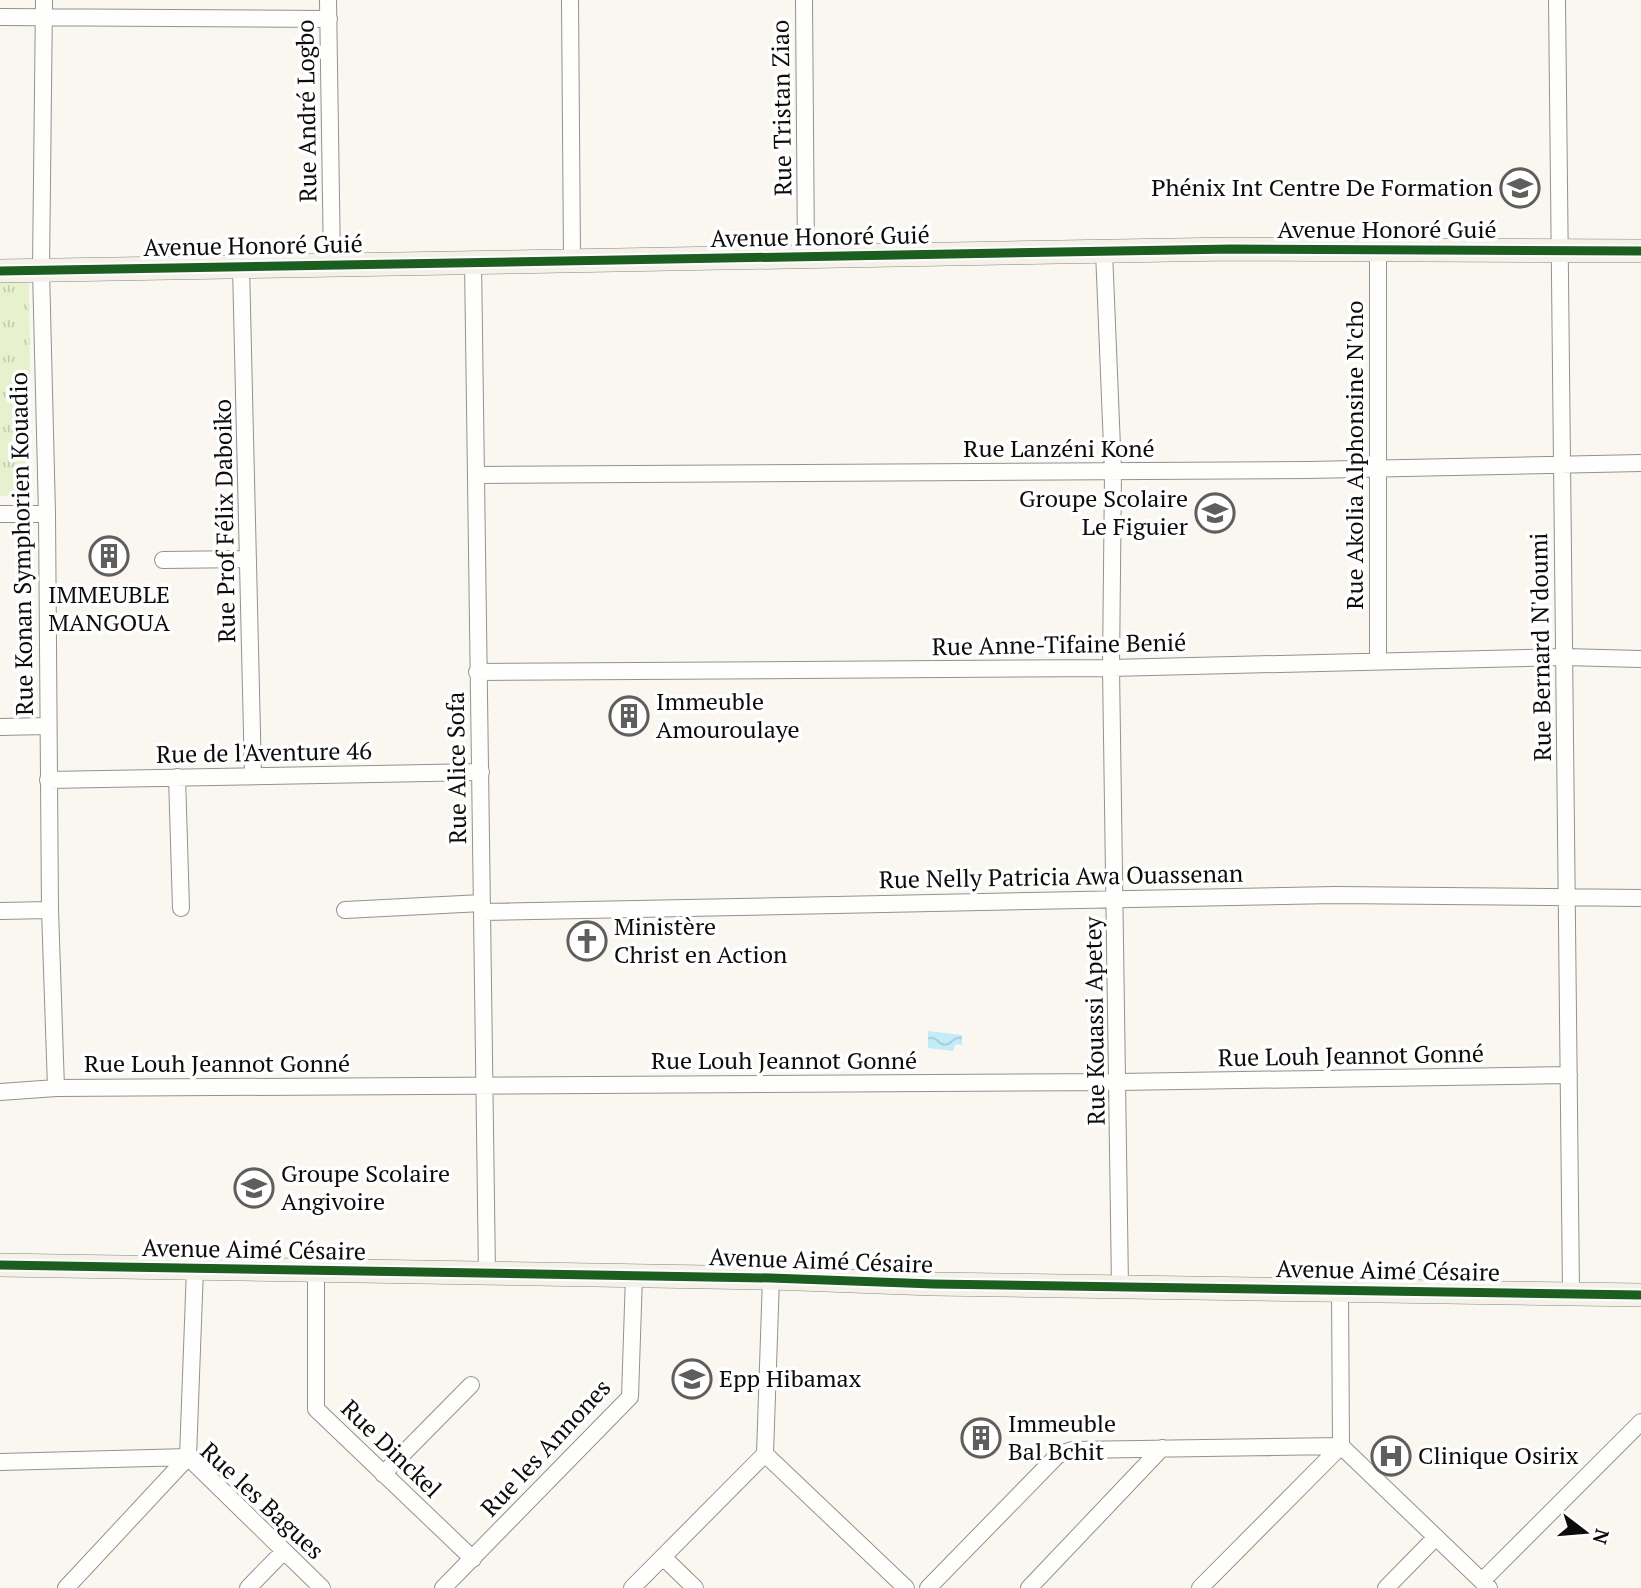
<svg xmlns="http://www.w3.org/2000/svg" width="1641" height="1588" font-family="'PT Serif',serif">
  <defs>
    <pattern id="grass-tufts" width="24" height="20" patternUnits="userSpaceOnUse" patternTransform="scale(1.75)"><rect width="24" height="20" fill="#e7f1ce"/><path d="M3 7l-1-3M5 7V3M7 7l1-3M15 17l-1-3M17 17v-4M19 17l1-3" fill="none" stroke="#c5cdb0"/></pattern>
    <pattern id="water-waves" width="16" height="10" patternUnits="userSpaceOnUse" patternTransform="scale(1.75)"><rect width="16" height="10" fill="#c3ecf8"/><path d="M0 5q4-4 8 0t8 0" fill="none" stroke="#a6c9d3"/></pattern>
  </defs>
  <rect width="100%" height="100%" fill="#faf7f0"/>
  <path fill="url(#grass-tufts)" d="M 0,283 L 29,283 L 31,495 L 0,496 Z"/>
  <path fill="url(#water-waves)" d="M 928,1031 L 962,1035 L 962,1045 L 956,1044 L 953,1051 L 928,1048 Z"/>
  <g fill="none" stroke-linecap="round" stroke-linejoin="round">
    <g stroke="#93928f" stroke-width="18">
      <path id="street" d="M 44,0 L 41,270 L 47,514 L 50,910 L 56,1088
        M 328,0 L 332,264
        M 570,0 L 572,259
        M 804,0 L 806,258
        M 1557,0 L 1571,1293
        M 0,17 L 329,19
        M 1378,249 L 1378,661
        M 1104,251 L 1113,472 L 1111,668 L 1120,1287
        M 473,261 L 487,1274
        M 241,266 L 253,776
        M 476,475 L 1308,470 L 1641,463
        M 0,514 L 47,514
        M 163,560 L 248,559
        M 477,672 L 1111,668 L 1564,657 L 1641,659
        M 0,727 L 47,726
        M 177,777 L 181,908
        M 48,780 L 481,772
        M 345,910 L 482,903
        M 0,911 L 50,910
        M 482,912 L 1335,895 L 1641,898
        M 0,1092 L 56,1088 L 1119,1082 L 1569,1075
        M 316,1271 L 316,1409 L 473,1559
        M 1340,1290 L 1341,1446 L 1489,1588
        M 765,1454 L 906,1588
        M 0,1462 L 188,1457 L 322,1588
        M 383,1474 L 471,1385
        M 663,1557 L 695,1588
        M 1482,1581 L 1641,1422
        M 66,1588 L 188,1457 L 195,1268
        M 248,1588 L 284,1551
        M 443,1588 L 630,1397 L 634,1275
        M 632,1588 L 765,1454 L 771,1278
        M 928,1588 L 1058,1455 L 1072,1450 L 1341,1446
        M 1029,1588 L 1162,1448
        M 1200,1588 L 1341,1446
        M 1386,1588 L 1436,1537"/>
    </g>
    <g stroke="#8a8885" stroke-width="24">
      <path id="secondary" d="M 0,271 L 1231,249 L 1641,251
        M 0,1265 L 771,1278 L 933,1284 L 1641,1295"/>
    </g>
    <use href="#street" stroke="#fefefd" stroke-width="16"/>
    <use href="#secondary" stroke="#f4f1e8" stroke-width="23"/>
    <g stroke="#fff" stroke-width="13">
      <path id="cycleway" d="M 0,271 L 1231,249 L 1641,251
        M 0,1265 L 771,1278 L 933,1284 L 1641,1295"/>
    </g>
    <use href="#cycleway" stroke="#1b5e20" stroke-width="9"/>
  </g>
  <defs>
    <g id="university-ring" transform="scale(2.0125)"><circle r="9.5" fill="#fff" stroke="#5f5e5c" stroke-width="1.5"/><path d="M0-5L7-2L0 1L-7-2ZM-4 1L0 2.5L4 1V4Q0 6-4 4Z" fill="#5f5e5c"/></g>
    <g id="school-ring" transform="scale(2.0125)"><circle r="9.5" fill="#fff" stroke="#5f5e5c" stroke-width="1.5"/><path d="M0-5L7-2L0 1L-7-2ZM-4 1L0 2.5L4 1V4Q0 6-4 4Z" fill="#5f5e5c"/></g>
    <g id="building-ring" transform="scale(2.0125)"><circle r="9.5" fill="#fff" stroke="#5f5e5c" stroke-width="1.5"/><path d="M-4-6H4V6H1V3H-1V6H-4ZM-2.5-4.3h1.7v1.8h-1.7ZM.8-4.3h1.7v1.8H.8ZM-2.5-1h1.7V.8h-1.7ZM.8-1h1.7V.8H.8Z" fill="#5f5e5c"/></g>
    <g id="church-ring" transform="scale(2.0125)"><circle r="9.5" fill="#fff" stroke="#5f5e5c" stroke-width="1.5"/><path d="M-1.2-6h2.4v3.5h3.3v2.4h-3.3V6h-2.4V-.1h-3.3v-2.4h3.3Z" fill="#5f5e5c"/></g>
    <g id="hospital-ring" transform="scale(2.0125)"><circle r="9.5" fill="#fff" stroke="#5f5e5c" stroke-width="1.5"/><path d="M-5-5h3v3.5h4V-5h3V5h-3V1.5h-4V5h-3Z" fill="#5f5e5c"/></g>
  </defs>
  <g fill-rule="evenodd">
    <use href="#university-ring" x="1520" y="188"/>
    <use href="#school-ring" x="1215" y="513"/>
    <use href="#building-ring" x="109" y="556"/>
    <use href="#building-ring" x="629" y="716"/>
    <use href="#church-ring" x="587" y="941"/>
    <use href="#school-ring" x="254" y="1188"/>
    <use href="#school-ring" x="692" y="1379"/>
    <use href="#building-ring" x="981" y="1438"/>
    <use href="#hospital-ring" x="1391" y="1456"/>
  </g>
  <g text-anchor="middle" stroke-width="7" stroke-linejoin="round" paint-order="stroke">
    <g font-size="24" fill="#0c0c0c" stroke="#fff">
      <text transform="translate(782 108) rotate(-91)" y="8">Rue Tristan Ziao</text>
      <text transform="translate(307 111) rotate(-91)" y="8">Rue André Logbo</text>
      <text x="1387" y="238">Avenue Honoré Guié</text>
      <text transform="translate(820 237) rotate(-1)" y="8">Avenue Honoré Guié</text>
      <text transform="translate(253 246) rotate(-1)" y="8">Avenue Honoré Guié</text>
      <text x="1059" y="457">Rue Lanzéni Koné</text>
      <text transform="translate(1355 455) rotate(-90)" y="8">Rue Akolia Alphonsine N'cho</text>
      <text transform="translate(225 521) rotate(-91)" y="8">Rue Prof Félix Daboiko</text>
      <text transform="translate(22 544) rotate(-91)" y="8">Rue Konan Symphorien Kouadio</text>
      <text transform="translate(1059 645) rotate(-1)" y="8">Rue Anne-Tifaine Benié</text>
      <text transform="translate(1541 647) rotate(-91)" y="8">Rue Bernard N'doumi</text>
      <text transform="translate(264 753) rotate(-1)" y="8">Rue de l'Aventure 46</text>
      <text transform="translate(457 768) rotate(-91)" y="8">Rue Alice Sofa</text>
      <text transform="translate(1061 877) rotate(-1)" y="8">Rue Nelly Patricia Awa Ouassenan</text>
      <text transform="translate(1095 1021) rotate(-91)" y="8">Rue Kouassi Apetey</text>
      <text transform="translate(1351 1056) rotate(-1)" y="8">Rue Louh Jeannot Gonné</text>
      <text x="784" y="1069">Rue Louh Jeannot Gonné</text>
      <text x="217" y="1072">Rue Louh Jeannot Gonné</text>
      <text transform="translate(254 1250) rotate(1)" y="8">Avenue Aimé Césaire</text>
      <text transform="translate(821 1261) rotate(2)" y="8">Avenue Aimé Césaire</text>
      <text transform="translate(1388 1271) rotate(1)" y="8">Avenue Aimé Césaire</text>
      <text transform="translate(546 1448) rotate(-47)" y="8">Rue les Annones</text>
      <text transform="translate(391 1449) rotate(44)" y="8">Rue Dinckel</text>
      <text transform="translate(262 1501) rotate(43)" y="8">Rue les Bagues</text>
    </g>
    <g font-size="24" fill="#0c0c0c" stroke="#fff" text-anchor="start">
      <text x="1493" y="196" text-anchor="end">Phénix Int Centre De Formation</text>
      <text x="1188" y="507" text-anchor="end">Groupe Scolaire<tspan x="1188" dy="28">Le Figuier</tspan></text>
      <text x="109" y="603" text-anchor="middle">IMMEUBLE<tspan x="109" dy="28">MANGOUA</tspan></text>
      <text x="656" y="710">Immeuble<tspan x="656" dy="28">Amouroulaye</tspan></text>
      <text x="614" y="935">Ministère<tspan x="614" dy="28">Christ en Action</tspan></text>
      <text x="281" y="1182">Groupe Scolaire<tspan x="281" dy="28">Angivoire</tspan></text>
      <text x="719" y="1387">Epp Hibamax</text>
      <text x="1008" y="1432">Immeuble<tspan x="1008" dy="28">Bal Bchit</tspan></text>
      <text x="1418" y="1464">Clinique Osirix</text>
    </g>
  </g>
  <g transform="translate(1585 1532) rotate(106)" stroke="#ffffff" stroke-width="5" paint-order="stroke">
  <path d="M0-5L12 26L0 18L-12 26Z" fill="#0c0c0c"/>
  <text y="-10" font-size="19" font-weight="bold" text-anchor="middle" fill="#0c0c0c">N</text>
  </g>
</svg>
